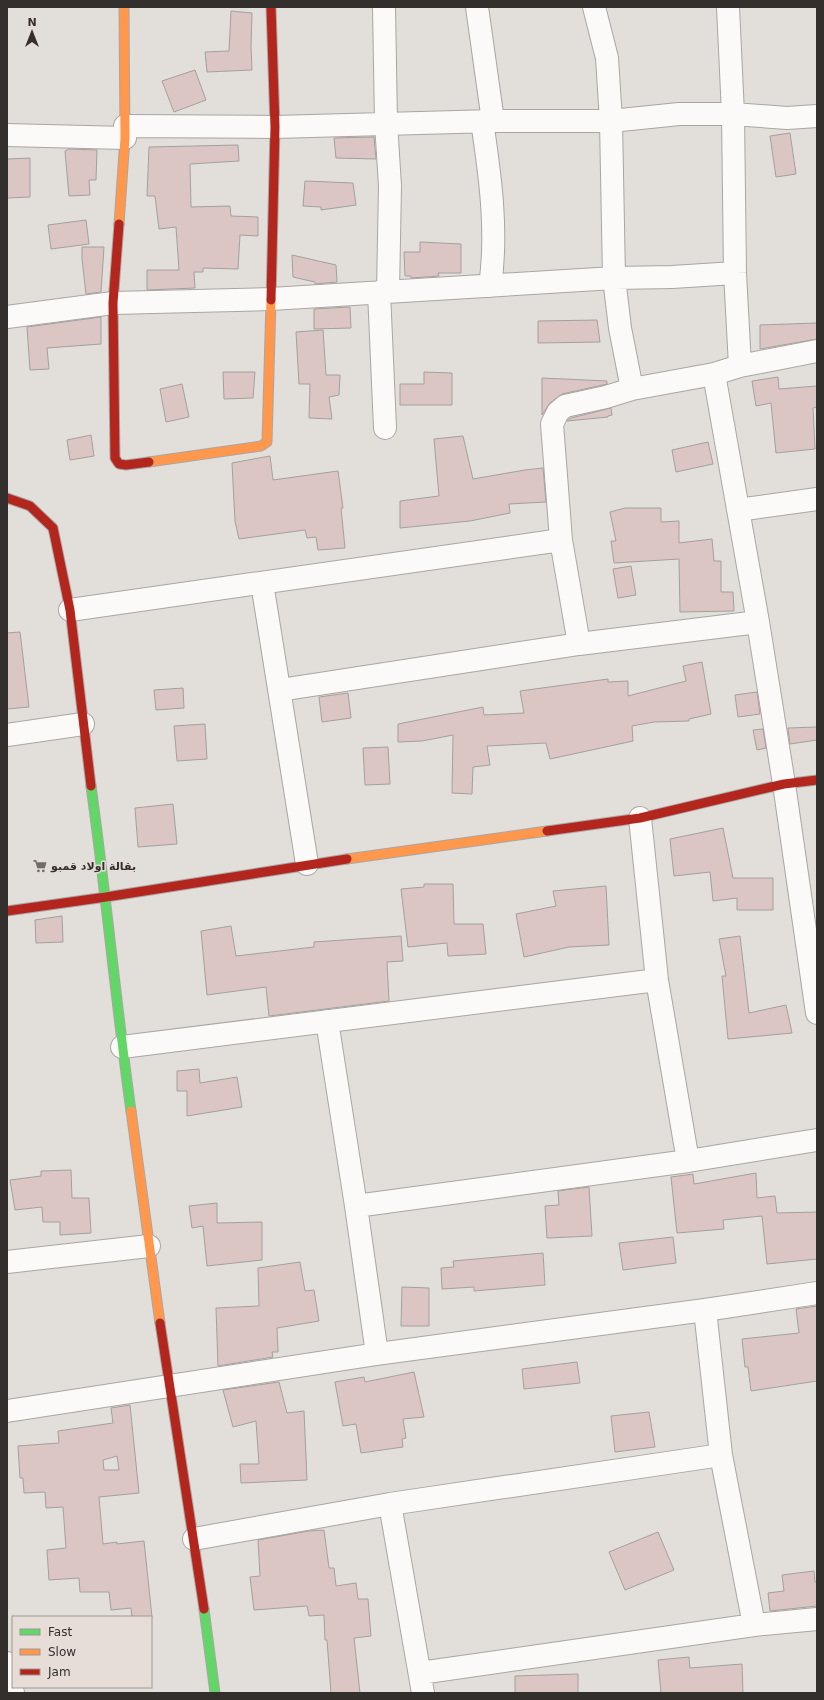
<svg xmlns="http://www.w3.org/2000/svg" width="824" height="1700" font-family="'DejaVu Sans','Noto Naskh Arabic',sans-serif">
  <rect width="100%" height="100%" fill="#e2deda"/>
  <path fill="#dbc6c4" stroke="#a4a09f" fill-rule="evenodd" d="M 231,11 L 252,13 L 251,46 L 252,70 L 207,72 L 205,52 L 229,51 Z
    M 195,70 L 206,100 L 174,112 L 162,81 Z
    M 790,133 L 796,174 L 776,177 L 770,136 Z
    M 374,137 L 376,159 L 336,158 L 334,138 Z
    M 238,145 L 239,161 L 190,164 L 191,207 L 230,206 L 231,216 L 258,217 L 258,236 L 240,235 L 238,269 L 203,268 L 203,272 L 194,272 L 195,288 L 147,290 L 147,270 L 179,270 L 176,227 L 159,229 L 155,196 L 147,196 L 149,147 Z
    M 69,149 L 97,150 L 96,180 L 89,180 L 90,195 L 69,196 L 65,151 Z
    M 30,158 L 30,197 L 7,198 L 7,159 Z
    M 305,181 L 353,183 L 356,205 L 321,210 L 321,207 L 303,206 Z
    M 86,220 L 89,244 L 51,249 L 48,225 Z
    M 420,242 L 461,244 L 461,273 L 438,273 L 439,276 L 411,278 L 411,276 L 405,276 L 404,252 L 420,252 Z
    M 82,247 L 104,247 L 101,292 L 86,294 L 82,259 Z
    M 292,255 L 336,265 L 337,282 L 315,284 L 315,282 L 293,277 Z
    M 350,307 L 351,328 L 314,329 L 314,309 Z
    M 101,317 L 101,344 L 47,348 L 49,369 L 30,370 L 27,327 Z
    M 597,320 L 600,342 L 538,343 L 538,321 Z
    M 817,323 L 817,339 L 760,349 L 760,325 Z
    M 323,330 L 326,375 L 340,375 L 339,395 L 329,397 L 332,419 L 309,418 L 310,384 L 299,384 L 296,332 Z
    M 223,372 L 255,372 L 253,398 L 224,399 Z
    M 424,372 L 452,373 L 452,405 L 400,405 L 400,384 L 424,384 Z
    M 778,377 L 779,389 L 817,386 L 817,407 L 813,408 L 815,449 L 776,453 L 771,403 L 756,406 L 752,381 Z
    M 542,378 L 607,381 L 607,384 L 562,394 L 550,403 L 542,415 Z
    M 182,384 L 189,417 L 166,422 L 160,389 Z
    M 611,408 L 612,415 L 608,416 L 608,417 L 567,421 L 571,418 Z
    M 91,435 L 94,456 L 70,460 L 67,440 Z
    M 463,436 L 473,479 L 525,470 L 543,468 L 546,502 L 509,504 L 510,513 L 470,521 L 400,528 L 400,501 L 439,496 L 434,439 Z
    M 708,442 L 713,464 L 676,472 L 672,450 Z
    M 270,456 L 273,480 L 338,471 L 343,508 L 341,508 L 345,548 L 318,550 L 316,537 L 307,538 L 305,530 L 239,539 L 235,521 L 232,463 Z
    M 625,508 L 661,508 L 661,522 L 679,521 L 679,543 L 712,539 L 714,561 L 721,561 L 721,592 L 733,592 L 734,611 L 680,612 L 679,559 L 614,563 L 611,541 L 616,541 L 610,512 Z
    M 631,566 L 636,595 L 618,598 L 613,569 Z
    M 20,632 L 29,707 L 7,709 L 7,633 Z
    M 702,662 L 711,714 L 689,719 L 689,721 L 654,722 L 632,726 L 633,741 L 550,759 L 546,743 L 487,746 L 490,765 L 473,767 L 472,794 L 452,793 L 453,735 L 422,741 L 398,742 L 398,724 L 483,707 L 484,715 L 524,713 L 520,691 L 608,679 L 608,682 L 628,681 L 628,696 L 686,681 L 683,666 Z
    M 183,688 L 184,708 L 156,710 L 154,690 Z
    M 757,692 L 760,714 L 738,717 L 735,695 Z
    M 348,693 L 351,718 L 322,722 L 319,697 Z
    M 205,724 L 207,759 L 177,761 L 174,726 Z
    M 817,727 L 817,740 L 790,744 L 788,728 Z
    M 763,729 L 766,748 L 757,750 L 753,730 Z
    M 388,747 L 390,784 L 365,785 L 363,748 Z
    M 173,804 L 177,844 L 138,847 L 135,808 Z
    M 723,828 L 733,878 L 773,878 L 773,910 L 737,910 L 737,898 L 713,901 L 710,872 L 674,876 L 670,839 Z
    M 424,884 L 453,884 L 454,924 L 483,924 L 486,954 L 448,956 L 447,943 L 408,947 L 401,889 L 424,887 Z
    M 606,886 L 609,945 L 569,947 L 524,957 L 516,914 L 556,906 L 553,891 Z
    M 62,916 L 63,942 L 36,943 L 35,920 Z
    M 231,926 L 236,956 L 314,947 L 314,942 L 401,936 L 403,961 L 387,962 L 389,1001 L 269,1016 L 266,987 L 207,995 L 201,931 Z
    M 740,936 L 749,1013 L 786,1005 L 792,1033 L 728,1039 L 722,976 L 726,976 L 719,939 Z
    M 199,1069 L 200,1083 L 237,1077 L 242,1107 L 187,1116 L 187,1091 L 177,1091 L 177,1071 Z
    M 71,1170 L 72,1198 L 89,1198 L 91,1233 L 60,1235 L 60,1222 L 43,1222 L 42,1207 L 15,1210 L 10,1180 L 41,1176 L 41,1171 Z
    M 756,1173 L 757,1198 L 775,1196 L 777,1213 L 817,1212 L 817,1259 L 767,1264 L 762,1216 L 723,1220 L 724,1229 L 677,1233 L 671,1177 L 693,1174 L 694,1184 Z
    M 589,1187 L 592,1236 L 547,1238 L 545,1206 L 559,1205 L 558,1191 Z
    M 217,1203 L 217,1223 L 262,1222 L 262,1260 L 207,1266 L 203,1226 L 192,1228 L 189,1206 Z
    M 673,1237 L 676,1263 L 623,1270 L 619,1243 Z
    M 543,1253 L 545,1285 L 474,1291 L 474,1287 L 442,1289 L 441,1268 L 454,1267 L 453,1261 Z
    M 300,1262 L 305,1291 L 314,1290 L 319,1321 L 277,1328 L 278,1352 L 272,1352 L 273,1357 L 218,1366 L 216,1308 L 259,1306 L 258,1268 Z
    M 402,1287 L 429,1288 L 429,1326 L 401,1326 Z
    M 817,1306 L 817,1381 L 751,1391 L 748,1367 L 745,1367 L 742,1339 L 799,1333 L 796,1309 Z
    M 577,1362 L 580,1383 L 524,1389 L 522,1369 Z
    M 414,1372 L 424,1417 L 403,1419 L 406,1438 L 402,1439 L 403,1447 L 361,1453 L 356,1424 L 343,1426 L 335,1382 L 364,1377 L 365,1382 Z
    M 279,1382 L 287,1413 L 304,1411 L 307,1480 L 241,1483 L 240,1464 L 259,1464 L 256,1421 L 233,1427 L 223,1390 Z
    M 130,1405 L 139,1493 L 99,1497 L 103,1544 L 117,1542 L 117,1544 L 144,1541 L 152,1617 L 132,1617 L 131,1608 L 111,1610 L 109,1592 L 80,1592 L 79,1578 L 49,1580 L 47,1550 L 66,1548 L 63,1507 L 46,1508 L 45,1492 L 24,1493 L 23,1478 L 20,1478 L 18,1446 L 59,1443 L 58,1431 L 113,1423 L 111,1408 ZM 117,1456 L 119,1470 L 104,1470 L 103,1460 Z
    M 649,1412 L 655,1447 L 615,1452 L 611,1416 Z
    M 324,1530 L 329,1568 L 334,1568 L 336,1586 L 356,1583 L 358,1599 L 368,1599 L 371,1636 L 354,1638 L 360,1693 L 331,1693 L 327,1640 L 325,1640 L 324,1615 L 309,1616 L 307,1606 L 254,1610 L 250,1577 L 260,1576 L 258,1540 L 309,1531 Z
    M 658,1532 L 674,1570 L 625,1590 L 609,1552 Z
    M 814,1571 L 815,1582 L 817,1582 L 817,1606 L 770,1611 L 768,1593 L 784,1591 L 782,1575 Z
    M 689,1657 L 690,1668 L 742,1664 L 743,1693 L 661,1693 L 658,1660 Z
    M 578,1674 L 578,1693 L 515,1693 L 515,1676 Z"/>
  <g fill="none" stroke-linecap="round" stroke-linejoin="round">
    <g stroke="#a9a6a4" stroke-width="24">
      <path id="street" d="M 384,7 L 386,123 L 390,186 L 388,292
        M 477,7 L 493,121
        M 594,7 L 607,58 L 611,121 L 614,278 L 620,328 L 632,389 L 714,374
        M 728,7 L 733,114 L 735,273 L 740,366
        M 482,121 C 490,175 498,231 490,286
        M 125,126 L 275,127 L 493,121 L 611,121 L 679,114 L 733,114 L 787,118 L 817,116
        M 7,135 L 125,138
        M 379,292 L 385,428
        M 7,317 L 113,303 L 271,299 L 614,278 L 672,277 L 735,273
        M 817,351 L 740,366 L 714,374 L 758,622 L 784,784 L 817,1013
        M 738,510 L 817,499
        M 262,583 L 307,864
        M 70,610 L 561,540
        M 579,644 L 561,540 L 552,424 L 558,412 L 565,406 L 606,397 L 632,389
        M 280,690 L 579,644 L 758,622
        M 7,735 L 83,724
        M 640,818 L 657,980 L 688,1161
        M 327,1021 L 356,1206 L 377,1354
        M 122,1047 L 657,980
        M 356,1206 L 688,1161 L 817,1140
        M 7,1262 L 149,1246
        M 705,1310 L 721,1455 L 754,1625
        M 7,1411 L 377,1354 L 705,1310 L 817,1293
        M 390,1504 L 423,1693
        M 194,1539 L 390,1504 L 721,1455
        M 7,1663 L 13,1693
        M 420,1673 L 754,1625 L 817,1619"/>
    </g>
    <g stroke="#a9a6a4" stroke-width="11">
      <path id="fast" d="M 91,786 C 106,894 116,1003 131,1111
        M 204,1609 L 215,1693"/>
    </g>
    <g stroke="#a9a6a4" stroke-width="11">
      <path id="slow" d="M 119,224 L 125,138 L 124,7
        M 149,462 L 261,446 L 267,442 L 271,300
        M 347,859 L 547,831
        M 131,1111 L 160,1323"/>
    </g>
    <g stroke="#a9a6a4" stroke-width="11">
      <path id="jam" d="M 119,224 L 113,303 L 115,458 L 119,464 L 126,465 L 149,462
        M 271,300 L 275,127 L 271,7
        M 7,498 L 30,506 L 53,528 L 70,610 L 91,786
        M 547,831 L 640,818 L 784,784 L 817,780
        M 7,911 L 106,897 L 347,859
        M 160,1323 L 204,1609"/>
    </g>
    <use href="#street" stroke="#fbfaf9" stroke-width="22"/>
    <use href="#fast" stroke="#63d668" stroke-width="9"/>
    <use href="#slow" stroke="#ff974d" stroke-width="9"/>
    <use href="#jam" stroke="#b3261e" stroke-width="9"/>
  </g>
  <defs>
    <g id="supermarket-bare" transform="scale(1.08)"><path d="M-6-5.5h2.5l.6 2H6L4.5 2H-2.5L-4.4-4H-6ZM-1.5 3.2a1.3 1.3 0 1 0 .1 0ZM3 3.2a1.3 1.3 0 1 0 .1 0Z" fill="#706c6a" stroke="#e6ddd7" stroke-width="2.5" paint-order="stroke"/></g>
  </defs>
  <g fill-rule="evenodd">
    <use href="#supermarket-bare" x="40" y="866"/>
  </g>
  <g text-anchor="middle" stroke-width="3" stroke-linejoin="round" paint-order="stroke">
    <g font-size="11" font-weight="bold" fill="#332f2d" stroke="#e6ddd7" text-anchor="start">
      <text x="51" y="870">بقالة اولاد قمبو</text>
    </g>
  </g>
  <rect width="824" height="1700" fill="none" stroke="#332f2d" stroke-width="16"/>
  <rect x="12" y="1616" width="140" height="72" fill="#e6ddd7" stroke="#9e9793"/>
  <rect x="20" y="1629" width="20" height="6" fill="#63d668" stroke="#9e9793"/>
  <text x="48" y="1636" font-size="12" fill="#332f2d">Fast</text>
  <rect x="20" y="1649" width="20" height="6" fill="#ff974d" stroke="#9e9793"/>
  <text x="48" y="1656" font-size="12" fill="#332f2d">Slow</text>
  <rect x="20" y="1669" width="20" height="6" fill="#b3261e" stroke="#9e9793"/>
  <text x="48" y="1676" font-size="12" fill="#332f2d">Jam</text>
  <g transform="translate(32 32)" stroke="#e6ddd7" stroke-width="3" paint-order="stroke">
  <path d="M0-3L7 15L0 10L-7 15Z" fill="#332f2d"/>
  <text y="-6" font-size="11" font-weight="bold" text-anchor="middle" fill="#332f2d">N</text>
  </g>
</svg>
